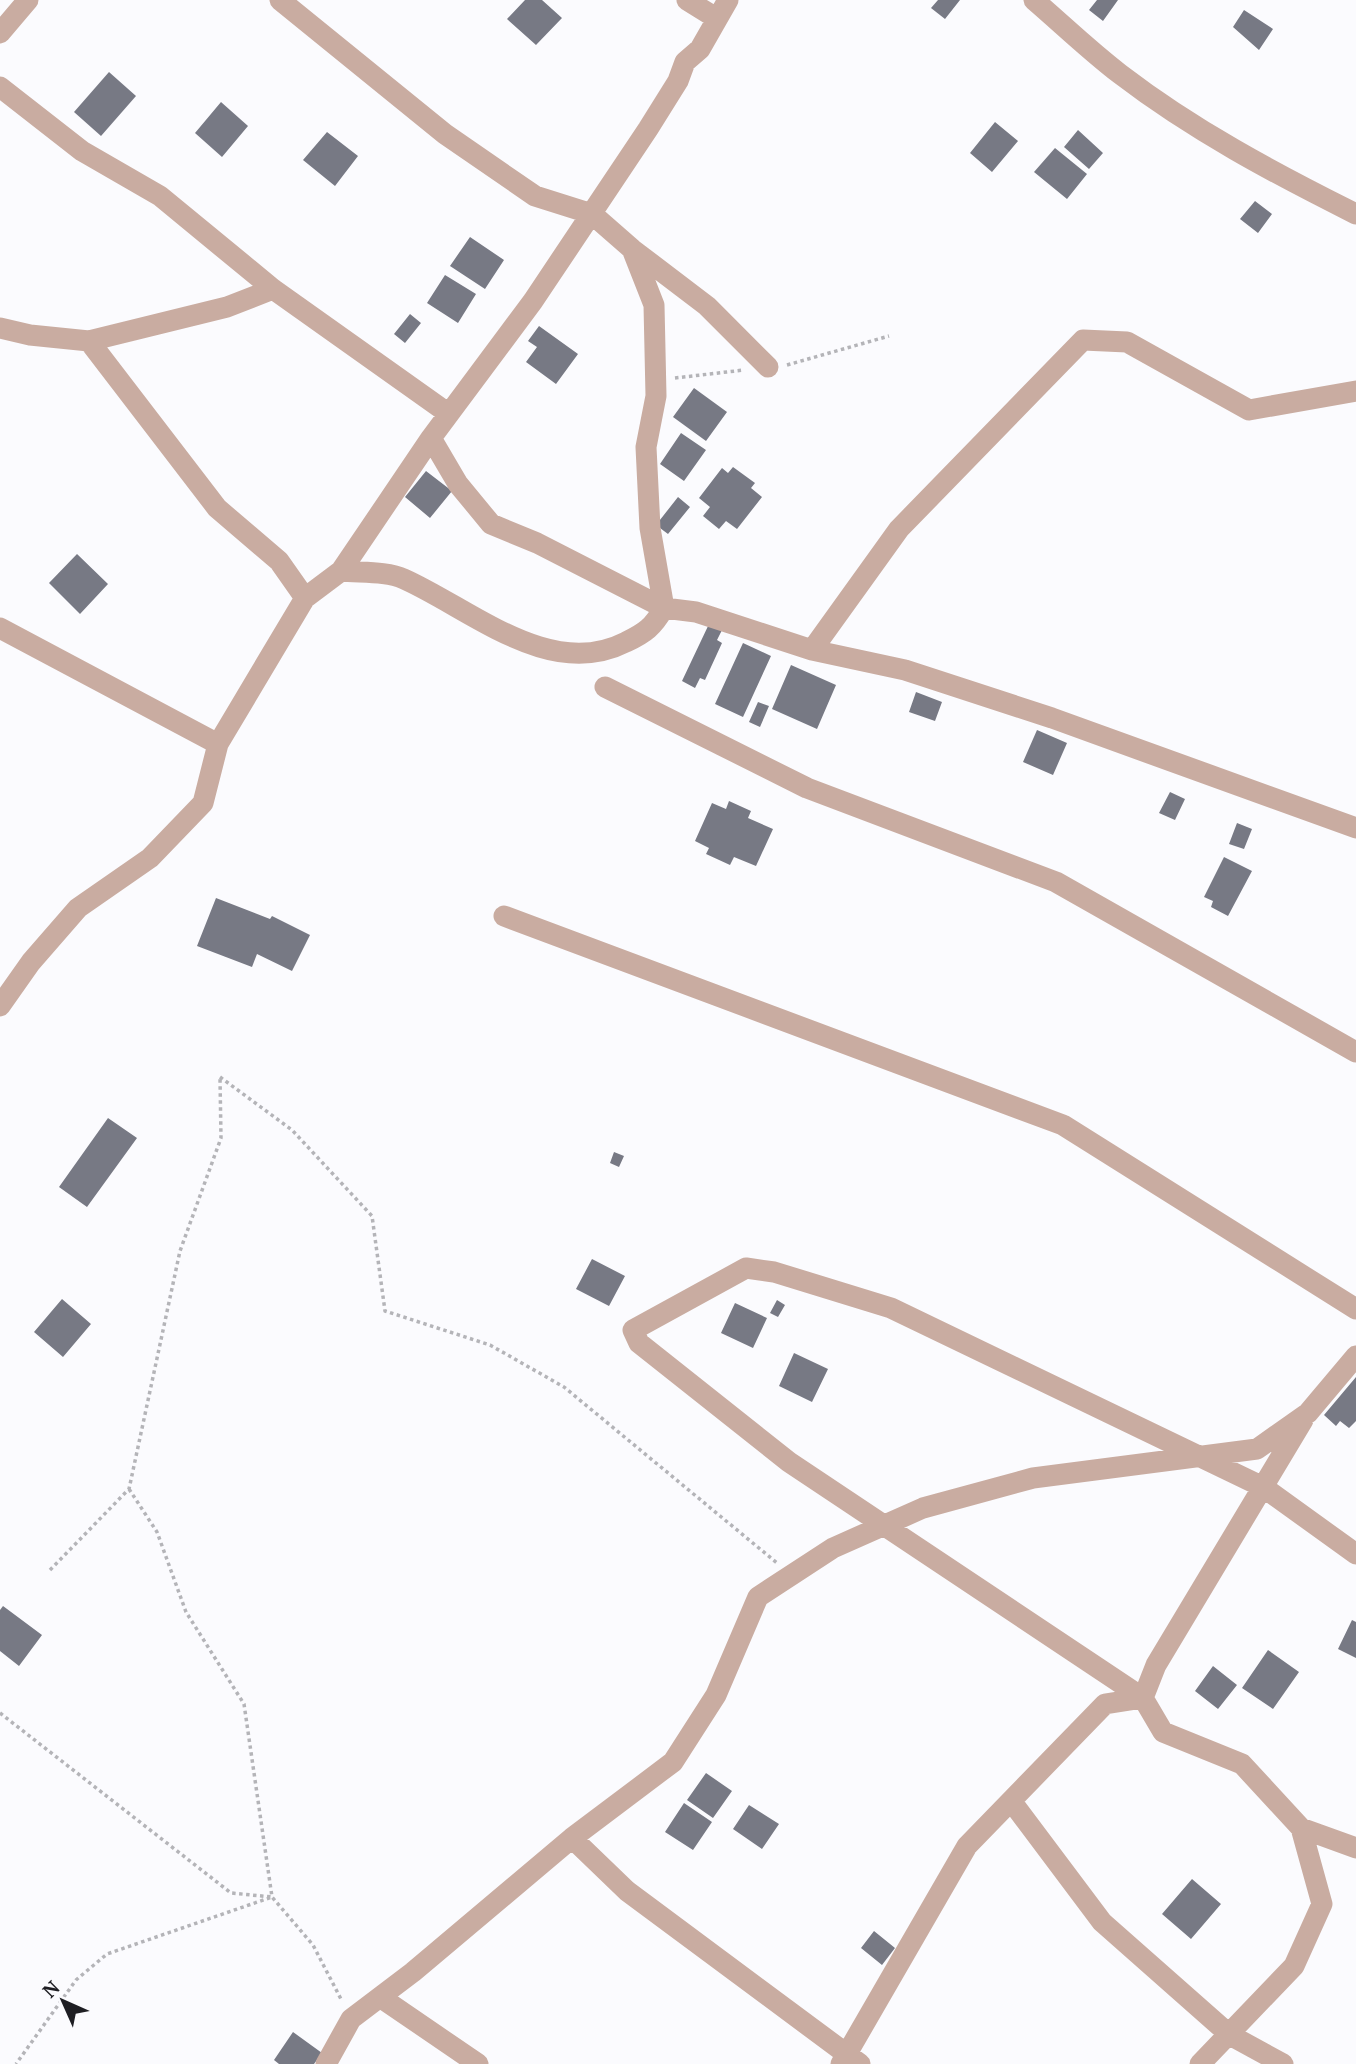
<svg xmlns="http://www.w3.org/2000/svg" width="1356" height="2064" font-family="'PT Serif',serif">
  <rect width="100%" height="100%" fill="#fbfbfe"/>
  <path fill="#777984" d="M 525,0 L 542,0 L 562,18 L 536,45 L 507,19 Z
    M 938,0 L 960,0 L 945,19 L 931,8 Z
    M 1097,0 L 1118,0 L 1103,21 L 1089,10 Z
    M 1244,10 L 1273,29 L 1259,50 L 1233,27 Z
    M 109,72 L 136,96 L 101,136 L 74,112 Z
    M 221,102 L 248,126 L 222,157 L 195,133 Z
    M 995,122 L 1018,141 L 992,172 L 970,153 Z
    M 1078,130 L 1103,153 L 1089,169 L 1064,147 Z
    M 327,132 L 358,156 L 335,186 L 303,160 Z
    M 1055,148 L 1087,174 L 1067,199 L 1034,172 Z
    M 1255,201 L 1272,214 L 1258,233 L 1240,219 Z
    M 470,237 L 504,260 L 485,289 L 450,266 Z
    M 445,275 L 476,294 L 458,323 L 427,303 Z
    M 410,314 L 421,323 L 405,343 L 394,334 Z
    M 539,326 L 578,354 L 556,384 L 526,362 L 537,347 L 528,341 Z
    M 694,388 L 727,412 L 706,441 L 673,417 Z
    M 681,433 L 706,450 L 684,481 L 660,464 Z
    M 733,467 L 755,483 L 751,488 L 762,497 L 737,529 L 726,521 L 719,529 L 703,516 L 710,507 L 699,498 L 722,468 L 728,473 Z
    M 426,471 L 452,491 L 430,518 L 405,497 Z
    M 678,497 L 690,507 L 668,534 L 656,525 Z
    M 77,554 L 108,584 L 80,614 L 49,583 Z
    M 709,624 L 722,630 L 717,640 L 722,643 L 705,680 L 700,678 L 695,688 L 682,681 Z
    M 743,643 L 771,656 L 743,717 L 715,704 Z
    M 791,665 L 836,685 L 817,729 L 772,709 Z
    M 916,692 L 942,702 L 935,721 L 909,712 Z
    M 758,702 L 769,706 L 760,727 L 749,722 Z
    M 1037,730 L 1067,743 L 1053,775 L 1023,762 Z
    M 1170,792 L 1185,799 L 1175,820 L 1159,813 Z
    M 729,801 L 751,811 L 748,818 L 773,829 L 756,866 L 734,857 L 730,865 L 706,854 L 709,848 L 695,841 L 712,803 L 726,809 Z
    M 1237,823 L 1252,829 L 1244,849 L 1229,844 Z
    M 1224,857 L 1252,871 L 1228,916 L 1211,907 L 1213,901 L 1204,897 Z
    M 216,898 L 270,919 L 272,916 L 310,935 L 292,971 L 257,954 L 252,967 L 197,946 Z
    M 108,1118 L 137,1138 L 87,1207 L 59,1187 Z
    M 614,1152 L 624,1156 L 619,1167 L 610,1163 Z
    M 592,1259 L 625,1276 L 609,1306 L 576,1289 Z
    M 62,1299 L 91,1324 L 63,1357 L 34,1332 Z
    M 777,1300 L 785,1305 L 778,1317 L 770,1313 Z
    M 735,1303 L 767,1318 L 753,1348 L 721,1333 Z
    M 794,1353 L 828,1369 L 812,1402 L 779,1386 Z
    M 1356,1377 L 1356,1421 L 1349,1428 L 1340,1421 L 1336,1426 L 1324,1415 Z
    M 3,1606 L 42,1635 L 19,1666 L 0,1651 L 0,1610 Z
    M 1352,1620 L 1356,1622 L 1356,1658 L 1338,1649 Z
    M 1268,1650 L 1299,1672 L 1273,1709 L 1242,1688 Z
    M 1213,1666 L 1237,1685 L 1218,1709 L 1195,1691 Z
    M 706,1773 L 732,1791 L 713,1818 L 687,1800 Z
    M 684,1803 L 712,1822 L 693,1850 L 665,1832 Z
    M 749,1805 L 779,1824 L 762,1849 L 733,1829 Z
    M 1192,1879 L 1221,1904 L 1191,1939 L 1162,1914 Z
    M 874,1931 L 895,1948 L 882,1965 L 861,1948 Z
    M 293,2032 L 322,2053 L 314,2064 L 279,2064 L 274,2060 Z"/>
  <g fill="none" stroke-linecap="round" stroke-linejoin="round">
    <path stroke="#b4b4b8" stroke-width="3.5" stroke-dasharray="3.5 3.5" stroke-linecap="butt" d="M 787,365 L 889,336
      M 675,378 L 744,370
      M 220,1077 L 292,1130 L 372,1216 L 385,1311 L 490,1345 L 564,1387 L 777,1563
      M 129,1489 L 157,1532 L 186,1612 L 244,1704 L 272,1897 L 313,1945 L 342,2001
      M 50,1570 L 129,1489 L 180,1251 L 221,1138 L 220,1078
      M 0,1713 L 231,1893 L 272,1897 L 107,1954 L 76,1980 L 16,2064"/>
    <path stroke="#c9aca1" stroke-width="21" d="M 280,0 L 445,134 L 535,196 L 592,214 L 632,249 L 654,305 L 656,396 L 646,447 L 650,528 L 664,608 C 653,627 645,633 626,642 C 550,681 471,609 404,579 C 387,571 360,573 341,571
      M 687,0 L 716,18
      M 1034,0 C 1063,25 1090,51 1120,74 C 1193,130 1274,173 1356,214
      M 0,33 L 28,0
      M 0,87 L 82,151 L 160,196 L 273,289 L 449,414
      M 632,249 L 707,306 L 768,367
      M 0,328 L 30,335 L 89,341 L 227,307 L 273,289
      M 89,341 L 217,508 L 279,561 L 305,598
      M 431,438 L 458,484 L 491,524 L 537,543 L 664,608 L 696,612 L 812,650 L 905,670 L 1052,718 L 1356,828
      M 0,628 L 218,744
      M 812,650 L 899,529 L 1083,340 L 1127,342 L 1249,410 L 1356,391
      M 605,687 L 807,788 L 1056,882 L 1356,1052
      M 504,916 L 1063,1125 L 1356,1309
      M 0,1006 L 31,962 L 78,908 L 150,858 L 203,803 L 218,744 L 305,598 L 341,571 L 431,438 L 533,301 L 648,129 L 678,81 L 685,62 L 700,49 L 728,0
      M 1012,1802 L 1102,1922 L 1230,2035 L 1283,2064
      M 1301,1828 L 1356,1848
      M 572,1838 L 627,1891 L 860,2064
      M 380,1997 L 478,2064
      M 326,2064 L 351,2019 L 413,1972 L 572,1838 L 673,1762 L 716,1695 L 758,1597 L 833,1548 L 923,1508 L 1033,1478 L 1257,1449 L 1308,1413 L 1356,1356
      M 841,2064 L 967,1846 L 1105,1704 L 1143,1698 L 789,1462 L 639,1343 L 633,1330 L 746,1268 L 774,1272 L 891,1308 L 1263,1487 L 1356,1554
      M 1200,2064 L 1294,1966 L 1322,1904 L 1301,1828 L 1242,1764 L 1163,1732 L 1143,1698 L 1156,1665 L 1303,1420"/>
  </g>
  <g transform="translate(63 2001) rotate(315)" stroke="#fbfbfe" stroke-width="5" paint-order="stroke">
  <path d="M0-5L12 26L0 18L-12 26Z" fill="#1e1e23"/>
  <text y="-10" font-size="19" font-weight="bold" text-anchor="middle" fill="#1e1e23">N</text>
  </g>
</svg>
